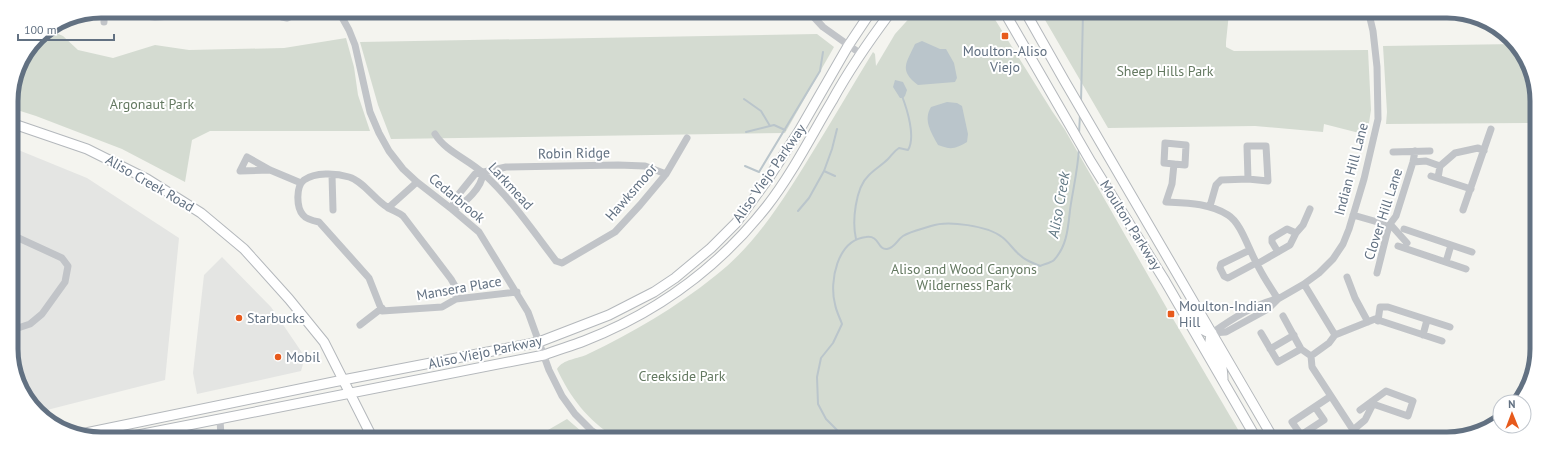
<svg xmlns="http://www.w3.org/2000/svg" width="1548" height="450" font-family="'PT Sans',sans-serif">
  <rect width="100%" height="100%" fill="#f4f4ef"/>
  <path fill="#e4e5e3" d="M 11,147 L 87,178 L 179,238 L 165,380 L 39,412 L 33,409 L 13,366 Z
    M 222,257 L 271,307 L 305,357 L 301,371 L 197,394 L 193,373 L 204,275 Z"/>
  <path fill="#d4dbd1" d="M 914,13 L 991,13 L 1052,111 L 1065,130 L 1169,312 L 1243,438 L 615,437 C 588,421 570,397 557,369 C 563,359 578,359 588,354 C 634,332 675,308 715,276 C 759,242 788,192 817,145 C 836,114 854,83 873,52 L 875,54 L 876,66 L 895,34 Z
    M 1041,13 L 1229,13 L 1226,42 L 1226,47 L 1234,51 L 1368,50 L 1371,110 L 1367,135 L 1324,124 L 1323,132 L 1255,126 L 1108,128 Z
    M 49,30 L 63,36 L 78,50 L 113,58 L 155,45 L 189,50 L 284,48 L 346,38 L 354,67 L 358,95 L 370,131 L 210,131 L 192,140 L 185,182 L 122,149 L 36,116 L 11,108 C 11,78 23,47 49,30 Z
    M 817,34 L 834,47 L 785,133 L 391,139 L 378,105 L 360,42 Z
    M 1516,44 L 1535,84 L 1535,123 L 1386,124 L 1387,112 L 1383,46 Z
    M 567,419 L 588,437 L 536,437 Z"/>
  <path fill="#bac5cb" d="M 922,41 L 940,49 L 946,49 L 954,63 L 957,78 L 955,82 L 918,85 C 898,70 907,62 915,44 Z
    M 895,80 L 903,82 L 907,90 L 905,96 L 903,98 L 900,98 L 893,87 Z
    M 947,102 L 957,103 L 962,106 L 968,134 L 967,142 C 955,149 951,150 938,145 C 931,132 923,120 931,107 Z"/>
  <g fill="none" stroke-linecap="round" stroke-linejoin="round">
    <path stroke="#bac5cb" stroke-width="2" d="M 744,99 L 761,111 L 770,126
      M 1081,102 L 1083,13
      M 746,132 L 774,125 L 785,130
      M 1079,134 L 1080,114
      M 745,166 L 759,172 L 820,71 L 823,52
      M 824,171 L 832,149 L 837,129
      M 798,211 L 809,198 L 824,171 L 835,176
      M 856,239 C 852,222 855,188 869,175 C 875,169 882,165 888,159 C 892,155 894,151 899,148 L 908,150 C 916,137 907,109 902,96
      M 845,438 L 826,419 L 818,404 L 817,377 L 821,358 L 833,343 L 842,324 C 840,318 836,311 835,304 C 829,282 837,240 866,237 C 880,235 877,250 887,249 C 895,248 897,240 903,236 C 911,231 922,229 931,226 C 948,220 988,226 1002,237 C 1009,242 1014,251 1021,256 C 1026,261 1034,263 1040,266 C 1044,264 1051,263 1054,260 C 1067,246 1068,228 1070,210 C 1073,189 1078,169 1079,148"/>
    <g stroke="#b4b8bc" stroke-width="11">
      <path id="major" d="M 1005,13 L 1091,162 L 1165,281 L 1256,438
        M 1026,13 L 1064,80 L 1273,438
        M 11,123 L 87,149 L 147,179 L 201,213 L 244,249 L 289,299 L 324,342 L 372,437
        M 1191,315 C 1197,323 1201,332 1212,333 C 1206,345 1215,353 1220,363 C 1223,368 1223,374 1223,379
        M 76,435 L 343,380 L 539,342 L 609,315 L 654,292 L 675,278 L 711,248 L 736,223 L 768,179 L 799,131 L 848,46 L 870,13
        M 133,436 L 544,355 C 557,350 571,346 584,341 C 656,313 719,267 767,206 C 792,174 811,136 832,101 C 849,70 869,41 890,13"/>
    </g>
    <path stroke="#c1c4c8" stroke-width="7" d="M 104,11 L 104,22
      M 278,11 L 282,17 L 287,18 L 302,11
      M 339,12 L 349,30 L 355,45 L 370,112 L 379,133 L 389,151 L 403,169 L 417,182 L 453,210 L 479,232 L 528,312 L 549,370 L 562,396 L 575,414 L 591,430 L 601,437
      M 381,12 L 387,15 L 466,12
      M 104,13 L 116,13 L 155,17 L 191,15 L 235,16 L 261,11
      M 810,13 L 823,27 L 861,54
      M 1266,14 L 1266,16 L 1321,15
      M 435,134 C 446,152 468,159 484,174 C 512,200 533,231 556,261 L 562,263 L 615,232 L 640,205 L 666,174 L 687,138
      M 1393,152 L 1430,151
      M 1413,162 L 1426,161 L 1440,166
      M 1174,164 L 1164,163 L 1165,143 L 1186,145 L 1185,165 L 1174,164 L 1172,184 L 1166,202 C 1187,203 1209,203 1228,215 C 1241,223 1248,248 1256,262 C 1262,275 1270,287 1278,299
      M 270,170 L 240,171 L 247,157 L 270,170 L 301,183
      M 332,175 L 333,210
      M 1431,176 L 1471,189
      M 1438,178 L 1440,166 L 1455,153 L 1478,148 L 1484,151
      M 1210,206 L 1216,185 L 1221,180 L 1248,179 L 1268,181 L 1266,146 L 1247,146 L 1248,179
      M 388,208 L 417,182
      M 453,210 L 454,200 L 475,174 L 506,167 L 618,165 L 645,166 L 666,174
      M 453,210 C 465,203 482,188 483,173
      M 1463,210 L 1491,129
      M 1353,215 L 1381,223 L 1390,224 L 1407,243
      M 1404,229 L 1472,252
      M 12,235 L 62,258 L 68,266 L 65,282 L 42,314 L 30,324 L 12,330
      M 1398,246 L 1466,269
      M 1250,250 L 1221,264 L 1220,268 L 1224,276 L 1228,278 L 1256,263
      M 1278,252 L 1272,242 L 1272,238 L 1287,229 L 1296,233
      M 1446,262 L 1451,245
      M 1257,264 L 1290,245 L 1296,233 L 1303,225 L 1310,209
      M 1377,273 L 1387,233 L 1390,224 L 1396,216 L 1413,162 L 1415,151
      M 1347,277 L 1355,298 L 1368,322
      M 1304,284 L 1335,335
      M 456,299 L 455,286 L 451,279 L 403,216 C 398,212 393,211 387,207 C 375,200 363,181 349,177 C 336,173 315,172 304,180 C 296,186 296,207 303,215 C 306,219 314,221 319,222 L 369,278 L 382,311 L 442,307 L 456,299 L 517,292
      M 1283,316 L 1301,349 L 1311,356
      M 1378,321 L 1380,307 L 1388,307 L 1450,327
      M 360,325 L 382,308
      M 1212,333 L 1226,332 L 1268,309 L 1278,299 L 1304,284 L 1319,273 L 1333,259 L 1343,244 L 1349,229 L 1364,179 L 1378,119 L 1377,67 L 1373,31 L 1369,14
      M 1212,333 C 1230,320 1255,304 1277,299
      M 1261,333 L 1278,362 L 1301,349
      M 1423,335 L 1427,320
      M 1270,349 L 1294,335
      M 1311,356 L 1329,343 L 1335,335 L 1375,319 L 1442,341
      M 1311,356 L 1312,367 L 1359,439
      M 1315,407 L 1324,420 L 1301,435 L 1292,422 L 1331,396
      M 1360,410 L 1386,391 L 1413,401 L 1408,416 L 1373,404
      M 220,420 L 221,436
      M 1488,425 L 1500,416
      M 1353,430 L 1365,420 L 1373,404 L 1371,402"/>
    <use href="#major" stroke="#fff" stroke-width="9"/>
  </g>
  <g fill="#e75a1c" stroke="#fff" stroke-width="1.5">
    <rect x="1001" y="32" width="8" height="8" rx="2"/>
    <rect x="1167" y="310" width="8" height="8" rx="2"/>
    <circle cx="239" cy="318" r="4"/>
    <circle cx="278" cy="357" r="4"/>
  </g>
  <g text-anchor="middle" stroke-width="4" stroke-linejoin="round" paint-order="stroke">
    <g font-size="14" fill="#627182" stroke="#fff" text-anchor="start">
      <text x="1005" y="56" text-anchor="middle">Moulton-Aliso<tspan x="1005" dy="16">Viejo</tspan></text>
      <text x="1179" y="311">Moulton-Indian<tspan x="1179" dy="16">Hill</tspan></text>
      <text x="247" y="323">Starbucks</text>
      <text x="286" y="362">Mobil</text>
    </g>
    <g font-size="14" fill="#647961" stroke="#fff">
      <text x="1165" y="76">Sheep Hills Park</text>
      <text x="152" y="109">Argonaut Park</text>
      <text x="964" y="274">Aliso and Wood Canyons<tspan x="964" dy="16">Wilderness Park</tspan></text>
      <text x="682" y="381">Creekside Park</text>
    </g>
    <g font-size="14" fill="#627182" stroke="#fff">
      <text transform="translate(574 153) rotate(-1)" y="5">Robin Ridge</text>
      <text transform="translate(1351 169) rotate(-75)" y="5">Indian Hill Lane</text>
      <text transform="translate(769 173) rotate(-55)" y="5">Aliso Viejo Parkway</text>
      <text transform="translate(150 183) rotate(30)" y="5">Aliso Creek Road</text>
      <text transform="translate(511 186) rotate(47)" y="5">Larkmead</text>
      <text transform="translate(631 192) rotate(-49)" y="5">Hawksmoor</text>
      <text transform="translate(457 198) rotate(40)" y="5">Cedarbrook</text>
      <text transform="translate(1383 214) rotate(-72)" y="5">Clover Hill Lane</text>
      <text transform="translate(1131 225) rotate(58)" y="5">Moulton Parkway</text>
      <text transform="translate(459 288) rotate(-10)" y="5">Mansera Place</text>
      <text transform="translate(485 352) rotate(-12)" y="5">Aliso Viejo Parkway</text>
    </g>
    <g font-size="15" font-style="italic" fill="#637a86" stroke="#fff">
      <text transform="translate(1059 205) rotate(-80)" y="5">Aliso Creek</text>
    </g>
  </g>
  <path d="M0 0H1548V450H0ZM101 18H1447A83 83 0 0 1 1530 101V349A83 83 0 0 1 1447 432H101A83 83 0 0 1 18 349V101A83 83 0 0 1 101 18Z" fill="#fff" fill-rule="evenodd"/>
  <path fill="none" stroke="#627182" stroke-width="5" d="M101 18H1447A83 83 0 0 1 1530 101V349A83 83 0 0 1 1447 432H101A83 83 0 0 1 18 349V101A83 83 0 0 1 101 18Z"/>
  <g transform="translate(1512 414) rotate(359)"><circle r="19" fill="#ffffff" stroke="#c0c6cd"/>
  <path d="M0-3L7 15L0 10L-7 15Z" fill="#e75a1c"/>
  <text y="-6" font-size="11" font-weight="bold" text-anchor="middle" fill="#627182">N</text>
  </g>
  <path d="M18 34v6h96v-6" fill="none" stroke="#627182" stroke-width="2"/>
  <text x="24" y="34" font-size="12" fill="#627182" stroke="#ffffff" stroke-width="3" paint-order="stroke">100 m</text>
</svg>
